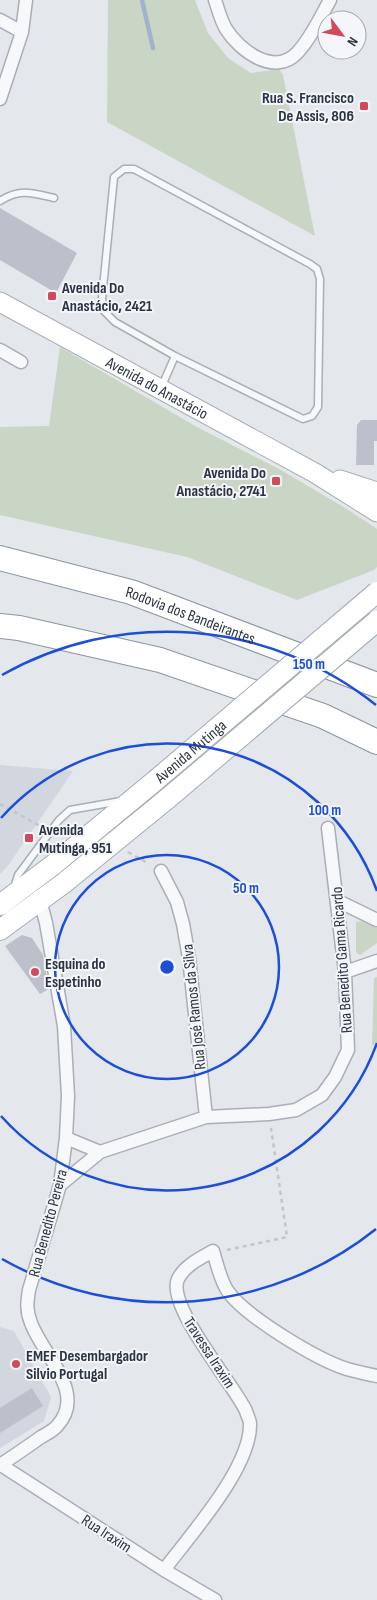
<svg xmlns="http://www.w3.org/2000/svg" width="377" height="1600" font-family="'Sofia Sans Condensed',sans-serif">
  <rect width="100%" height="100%" fill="#e4e7ec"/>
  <path fill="#d2d6de" d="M 0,765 L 73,771 L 7,867 L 0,874 Z
    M 0,1327 L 14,1331 L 51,1397 L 44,1421 L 0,1448 Z"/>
  <path fill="#c9d6c5" d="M 108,0 L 195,0 L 208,33 L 228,58 L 251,73 L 279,69 L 283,75 L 315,236 L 107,122 Z
    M 60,347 L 197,427 L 281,470 L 347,509 L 377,529 L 377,567 L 374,570 L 297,600 L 187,557 L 0,515 L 0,427 L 49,426 Z
    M 362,921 L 377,928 L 377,943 L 360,955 L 356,952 L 356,922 Z
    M 377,977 L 377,1042 L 372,1046 L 374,978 Z"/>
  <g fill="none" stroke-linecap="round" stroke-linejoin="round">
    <path stroke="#9fb4cc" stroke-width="4.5" d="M 142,0 L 153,48"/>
  </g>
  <path fill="#bbc0ca" d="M 0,208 L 77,253 L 56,293 L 0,260 Z
    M 361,420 L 377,420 L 377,441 L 374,441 L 374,465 L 356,465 L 357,425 Z
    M 22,935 L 32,938 L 43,955 L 49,989 L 40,994 L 5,946 Z
    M 32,1388 L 43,1406 L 0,1433 L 0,1408 Z"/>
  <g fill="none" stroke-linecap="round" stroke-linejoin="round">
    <g stroke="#a9aeb7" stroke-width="9">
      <path id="service" d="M 124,169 L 134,169 L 310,264 L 317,269 L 320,279 L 318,407 L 312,416 L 303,419 L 175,356 L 115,322 L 104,311 L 102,298 L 114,177 Z
        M 0,201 C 20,188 33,193 54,198
        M 161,388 L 175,356
        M 14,888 L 18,875 L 59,820 L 70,810 L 121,801"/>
    </g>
    <g stroke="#a9aeb7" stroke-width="15">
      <path id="minor" d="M 215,0 C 218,9 221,21 226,29 C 239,50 274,77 297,53 C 311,38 320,18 330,0
        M 0,20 L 22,32
        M 0,99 L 22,32 L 26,0
        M 0,350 L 21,362
        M 161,871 L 177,902 L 183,924 L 189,958 L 206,1117
        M 338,901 L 377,920
        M 345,972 L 377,961
        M 66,1138 L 100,1152
        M 60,1185 L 100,1152 L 206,1117 L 269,1114 L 296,1110 L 322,1095 L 335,1077 L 348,1050 L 345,972 L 328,828
        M 0,1465 C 14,1456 27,1447 41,1437 C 46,1434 53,1431 57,1426 C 88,1393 42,1354 31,1323 C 26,1311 27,1302 29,1290 L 60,1185 L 66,1138 L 68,1096 L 64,1026 L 46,923 L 39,896
        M 1,1465 L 164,1570 L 215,1600
        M 164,1570 C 190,1535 250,1469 250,1425 C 251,1421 247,1416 246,1411 C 233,1383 166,1306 178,1279 C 185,1265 201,1258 213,1251 C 217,1264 220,1279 227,1290 C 244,1316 318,1360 347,1369 C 357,1372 367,1374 377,1376"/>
    </g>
    <g stroke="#a9aeb7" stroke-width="21">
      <g id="secondary">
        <path id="s1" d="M 0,302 L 315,473 L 377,512"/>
        <path d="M 340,480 L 377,492"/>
      </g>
    </g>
    <g stroke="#a3abb8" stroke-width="22">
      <path id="primary" d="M 0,905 L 53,865 L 156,780
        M 0,930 L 64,883 L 167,799"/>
    </g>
    <g stroke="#8b94a3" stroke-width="26">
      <g id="motorway">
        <path id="s2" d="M 0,558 L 131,592 L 377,685"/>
        <path d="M 0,626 L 19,628 L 160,660 L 323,716 L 377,742"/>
      </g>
    </g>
    <path stroke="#c2c5cb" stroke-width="2.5" stroke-dasharray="4 4" stroke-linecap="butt" d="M 0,804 L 42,827
      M 128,852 L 149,864
      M 227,1250 L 287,1237 L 271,1128"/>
    <use href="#service" stroke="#f7f8fa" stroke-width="6"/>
    <use href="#minor" stroke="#f7f8fa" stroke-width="12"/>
    <use href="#secondary" stroke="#fff" stroke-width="19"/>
    <use href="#primary" stroke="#fff" stroke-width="20"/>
    <use href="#motorway" stroke="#fff" stroke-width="24"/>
    <g stroke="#a3abb8" stroke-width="22" stroke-linecap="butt">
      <g id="primary-bridge">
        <path id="s3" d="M 156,780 L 377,592"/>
        <path d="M 167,799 L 377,621"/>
      </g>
    </g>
    <use href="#primary-bridge" stroke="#fff" stroke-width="20"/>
  </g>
  <g fill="none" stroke="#1d4ed8" stroke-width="2.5">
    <circle cx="167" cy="967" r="112"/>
    <path d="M377 1043A223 223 0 0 1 1 1116M1 818A223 223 0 0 1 377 891"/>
    <path d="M376 1229A335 335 0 0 1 2 1259M2 675A335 335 0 0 1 376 705"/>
  </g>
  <g fill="#d1495b" stroke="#f4f6f9" stroke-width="2">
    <rect x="359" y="101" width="10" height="10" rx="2.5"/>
    <rect x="47" y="291" width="10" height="10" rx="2.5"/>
    <rect x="271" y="476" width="10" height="10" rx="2.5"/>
    <rect x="24" y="833" width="10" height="10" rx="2.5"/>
    <circle cx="35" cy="972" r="5"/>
    <circle cx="16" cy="1364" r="5"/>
  </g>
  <g text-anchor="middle" stroke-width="4" stroke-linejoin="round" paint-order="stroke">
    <g font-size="16" font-weight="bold" fill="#2b3445" stroke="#f4f6f9" text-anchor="start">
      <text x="354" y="103" text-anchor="end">Rua S. Francisco<tspan x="354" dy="18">De Assis, 806</tspan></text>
      <text x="62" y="293">Avenida Do<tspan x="62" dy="18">Anastácio, 2421</tspan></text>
      <text x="266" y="478" text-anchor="end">Avenida Do<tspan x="266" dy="18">Anastácio, 2741</tspan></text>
      <text x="39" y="835">Avenida<tspan x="39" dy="18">Mutinga, 951</tspan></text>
      <text x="45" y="969">Esquina do<tspan x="45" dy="18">Espetinho</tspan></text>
      <text x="26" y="1361">EMEF Desembargador<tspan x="26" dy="18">Silvio Portugal</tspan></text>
    </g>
    <g font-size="16" fill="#2b3445" stroke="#f4f6f9">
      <text dy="6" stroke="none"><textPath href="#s1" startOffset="179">Avenida do Anastácio</textPath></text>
      <text dy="6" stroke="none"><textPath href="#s2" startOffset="199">Rodovia dos Bandeirantes</textPath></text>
      <text dy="6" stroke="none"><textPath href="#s3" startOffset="45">Avenida Mutinga</textPath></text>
      <text transform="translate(341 960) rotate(-94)" y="6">Rua Benedito Gama Ricardo</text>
      <text transform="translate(193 1007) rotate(-96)" y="6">Rua José Ramos da Silva</text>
      <text transform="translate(47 1223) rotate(-75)" y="6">Rua Benedito Pereira</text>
      <text transform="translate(210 1352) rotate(57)" y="6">Travessa Iraxim</text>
      <text transform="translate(107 1533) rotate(33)" y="6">Rua Iraxim</text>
    </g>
  </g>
  <circle cx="167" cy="967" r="8" fill="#1d4ed8" stroke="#f4f6f9" stroke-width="2.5"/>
  <g font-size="15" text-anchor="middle" font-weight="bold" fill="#1d4ed8" stroke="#f4f6f9" stroke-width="4" stroke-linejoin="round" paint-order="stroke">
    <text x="309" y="669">150 m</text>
    <text x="325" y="815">100 m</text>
    <text x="246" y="893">50 m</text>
  </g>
  <g transform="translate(342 35) rotate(122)"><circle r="24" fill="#f4f6f9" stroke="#a4a8b1"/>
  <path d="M0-4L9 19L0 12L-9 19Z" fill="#d1495b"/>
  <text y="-8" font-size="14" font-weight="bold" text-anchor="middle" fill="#2b3445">N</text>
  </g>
</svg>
